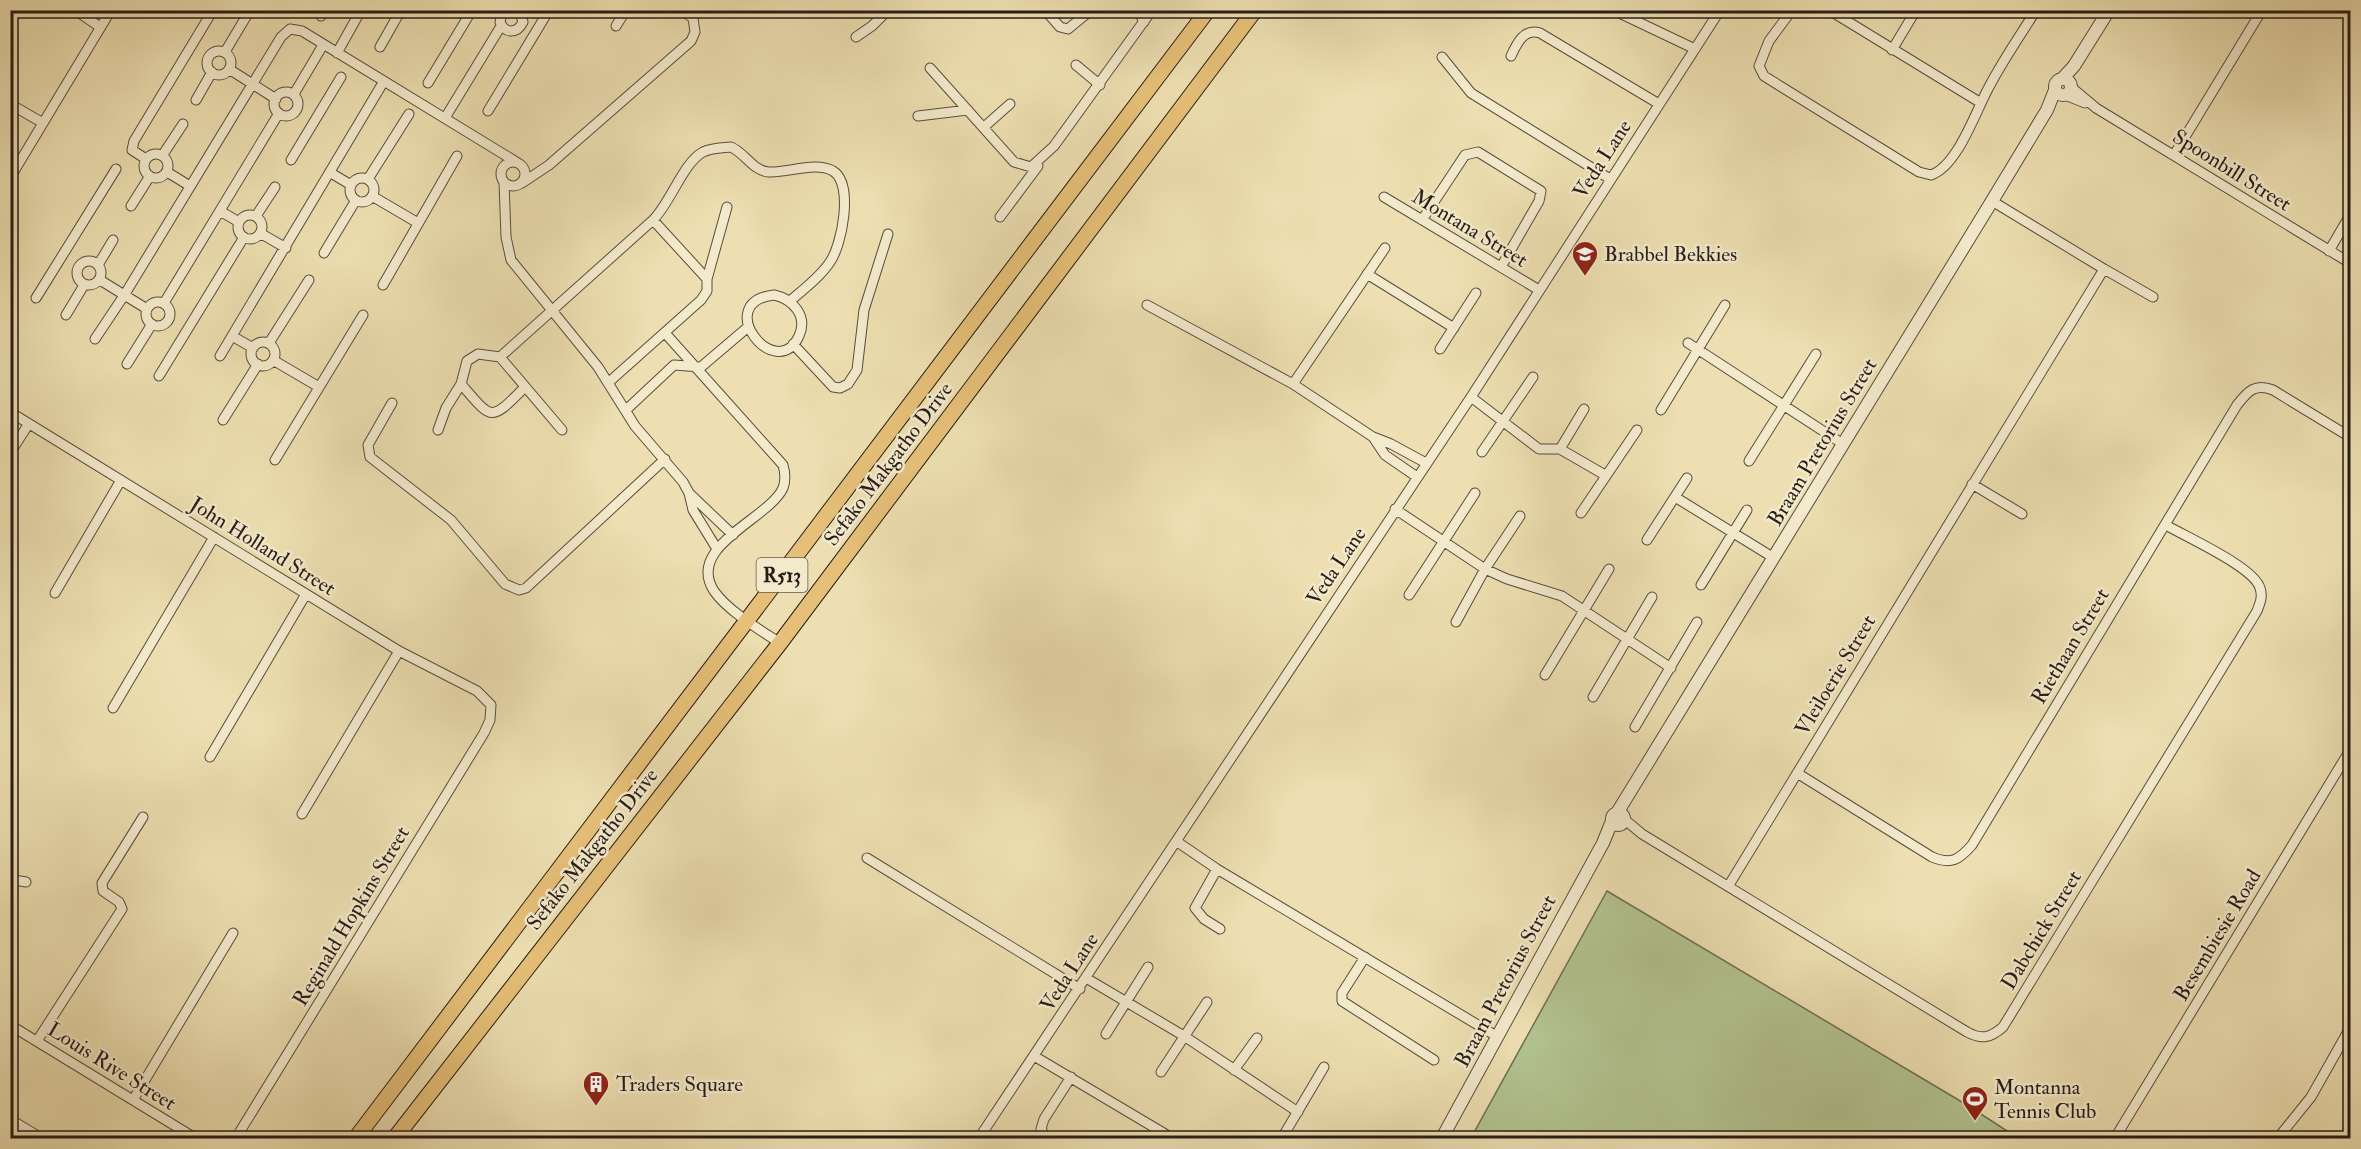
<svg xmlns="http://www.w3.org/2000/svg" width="2361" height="1149" font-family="'IM FELL Double Pica',serif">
  <rect width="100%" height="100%" fill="#eddfb1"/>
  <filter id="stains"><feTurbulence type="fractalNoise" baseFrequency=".00333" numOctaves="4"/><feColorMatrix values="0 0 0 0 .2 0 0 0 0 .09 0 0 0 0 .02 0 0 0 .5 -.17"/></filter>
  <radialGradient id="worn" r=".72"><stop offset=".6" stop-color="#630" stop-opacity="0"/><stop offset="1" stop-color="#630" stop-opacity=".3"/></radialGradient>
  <path fill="#b2c390" stroke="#6c7054" stroke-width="1.5" d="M 1607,891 L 1967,1105 L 2018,1138 L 1471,1138 Z"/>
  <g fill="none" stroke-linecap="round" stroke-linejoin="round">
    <g stroke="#584d3e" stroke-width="11">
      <path id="minor" d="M 75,10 L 100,27
        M 503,10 L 500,22 C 505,34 517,34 523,22 L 519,10
        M 1045,10 L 1060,27 L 1068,29 L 1091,10
        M 1138,10 L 1144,22
        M 1613,10 L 1695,49
        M 1792,10 L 1769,41 L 1759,66 L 1764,76 L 1919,172 L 1931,175 C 1958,166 1976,110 1989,87 C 2003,60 2020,36 2036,10
        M 1829,10 L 1981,103
        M 321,16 L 324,10
        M 616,26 L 626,10
        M 856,37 L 872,26 L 888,10
        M 380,47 L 401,10
        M 1892,50 L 1916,10
        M207 63a12 12 0 1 1 24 0a12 12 0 1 1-24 0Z
        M 225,52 L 250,10
        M 337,53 L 361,10
        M 1511,56 C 1517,43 1524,28 1540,33 L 1659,104
        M 1442,57 L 1471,93 L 1610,179
        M 1076,65 L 1100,85
        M 930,68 L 1014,162 L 1031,167 L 1054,146 L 1152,10
        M 229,69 L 276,99
        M 428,83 L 472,10
        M 2071,87 L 2096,108 L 2350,263
        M274 104a12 12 0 1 1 24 0a12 12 0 1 1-24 0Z
        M 294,94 L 323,45
        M 2065,95 L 2085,103
        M 196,100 L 212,72
        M 10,104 L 43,123
        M 488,111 L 549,10
        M 918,116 L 968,110
        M 445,118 L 501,26
        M 984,127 L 1010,104
        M144 166a12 12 0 1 1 24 0a12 12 0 1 1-24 0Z
        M 2174,155 L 2262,10
        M 162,156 L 183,124
        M 146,159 L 132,150 L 134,141 L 213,10
        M 291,160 L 341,77
        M501 174a12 12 0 1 1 24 0a12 12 0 1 1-24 0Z
        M 167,172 L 190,186
        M 331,173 L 351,185
        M 10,178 L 111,10
        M350 190a12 12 0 1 1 24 0a12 12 0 1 1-24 0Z
        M 368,179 L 409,114
        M 504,182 L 506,237 L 511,260 L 598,367 L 635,426 L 683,482 L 689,493 L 693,510 L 717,549
        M 522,183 L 549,165 L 691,41 L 695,32 L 693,18 L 681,10
        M 372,196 L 418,223
        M 1384,197 L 1539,290
        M 131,206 L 150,176
        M 220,211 L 239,222
        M238 227a12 12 0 1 1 24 0a12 12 0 1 1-24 0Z
        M 256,216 L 275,187
        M 1000,217 L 1038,166
        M 653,220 C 671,202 683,163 703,152 C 711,148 722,148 731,147 C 745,153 753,171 769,172 C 788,173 816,161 833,171 C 854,184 842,245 830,262 C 820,277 804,289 790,301
        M 1422,220 L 1465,155 L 1478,152 L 1541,191 L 1539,201 L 1501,267
        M 260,233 L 286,248
        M 2329,251 L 2350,215
        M 324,253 L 356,200
        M77 273a12 12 0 1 1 24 0a12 12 0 1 1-24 0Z
        M 98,265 L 113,240
        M 2104,269 L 2153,297
        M 1367,274 L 1454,328
        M 100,280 L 147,309
        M 383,285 L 457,156
        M 774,295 C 793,299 808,316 799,336 C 776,385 711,302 774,295 Z
        M 36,298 L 116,169
        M146 314a12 12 0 1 1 24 0a12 12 0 1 1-24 0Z
        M 164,303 L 279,113
        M 1147,305 L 1293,384 L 1373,437 L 1391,444 L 1426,463
        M 66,315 L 84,285
        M 665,333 L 783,465 C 785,472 786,480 783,488 C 769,519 685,546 714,591 C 728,611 760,630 780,643
        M 232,336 L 253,348
        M 95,339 L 125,294 L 281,37 L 290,29 L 302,31 L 518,163
        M251 354a12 12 0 1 1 24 0a12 12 0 1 1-24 0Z
        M 269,343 L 309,280
        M 1688,343 L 1843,444
        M 793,344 L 833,387 L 840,388 L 848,384 L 857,370 L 864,310 L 888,234
        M 1440,349 L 1476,293
        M 220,356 L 384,81
        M 500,357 L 562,430
        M 273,360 L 319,387
        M 127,364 L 152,324
        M 159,376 L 244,237
        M 609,382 L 701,300 L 707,291 L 707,279 L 727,207
        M 461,384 C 493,421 490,422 525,387
        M 1293,384 L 1385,248
        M 1471,397 L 1539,449 L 1560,449 L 1605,475
        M 392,403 L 368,445 L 370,457 L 451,520 L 505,584 L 519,590 L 526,588 L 665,459
        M 626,410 L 674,365 L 701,367 L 748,327
        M 1661,410 L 1725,305
        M 10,412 L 399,651 L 477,691 L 491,705 L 490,720 L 484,733 L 236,1138
        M 223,420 L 258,364
        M 438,430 L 446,408 L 461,384 L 467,361 L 478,354 L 500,357 L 653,220 L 707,279
        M 1373,437 L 1385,455 L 1417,477
        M 1560,449 L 1584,409
        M 1482,452 L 1533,377
        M 10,453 L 28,425
        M 275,460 L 363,315
        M 1749,461 L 1816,354
        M 1972,484 L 2022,514
        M 689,493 L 733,535
        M 1675,497 L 1774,558
        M 1395,509 L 1485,569 L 1507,579 L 1562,596 L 1671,668
        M 1581,513 L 1637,430
        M 1647,540 L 1687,478
        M 1701,585 L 1747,510
        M 55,593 L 121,480
        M 1409,595 L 1475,493
        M 1456,622 L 1485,569 L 1520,516
        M 1545,675 L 1609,569
        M 1593,697 L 1652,597
        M 113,708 L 214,537
        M 1635,727 L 1697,622
        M 210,757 L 306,594
        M 1797,773 L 1932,857 C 1951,865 1959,860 1972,845 L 2237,405 C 2248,391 2255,383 2273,390 L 2350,437
        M 302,814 L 399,651
        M 1624,819 L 1642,834 L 1967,1032 C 1982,1040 1990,1038 2003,1027 L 2257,611 C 2260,603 2263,597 2260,588 C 2254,567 2186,537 2166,525
        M 1176,841 L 1217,869 L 1498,1037
        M 867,858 L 1080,989
        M 1217,869 L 1195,908 L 1204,919 L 1220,929
        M 10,883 L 14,880 L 26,882
        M 1729,885 L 2104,269 L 1992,201
        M 1365,957 L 1342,993 L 1342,1001 L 1434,1060
        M 1086,978 L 1184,1036 L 1298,1112
        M 10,1025 L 195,1138
        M 1106,1034 L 1148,967
        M 37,1041 L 122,909 L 119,902 L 103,891 L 102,883 L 143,817
        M 1034,1056 L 1172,1138
        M 1234,1070 L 1257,1038
        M 1161,1072 L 1207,1002
        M 133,1100 L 233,933
        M 979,1138 L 1471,397 L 1720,10
        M 1046,1138 L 1041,1129 L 1044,1119 L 1071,1077
        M 1282,1138 L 1324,1067
        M 2115,1138 L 2350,750
        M 2278,1138 L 2311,1097 L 2350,1028"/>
    </g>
    <g stroke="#584d3e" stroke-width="14">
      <path id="tertiary" d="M2055 87a8 8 0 1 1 16 0a8 8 0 1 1-16 0Z
        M 2062,79 L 2074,66 L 2109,10
        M1612 819a6 6 0 1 1 12 0a6 6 0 1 1-12 0Z
        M 1617,813 L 1992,201 L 2047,110 L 2055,90
        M 10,1121 L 38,1138
        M 1442,1138 L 1603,843 L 1612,821"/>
    </g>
    <g stroke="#271c17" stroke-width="17">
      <path id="primary" d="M 356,1138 L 1208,10
        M 395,1138 L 780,643 L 1255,10"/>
    </g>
    <use href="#minor" stroke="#f3eacc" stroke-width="9"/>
    <use href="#tertiary" stroke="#f3eacc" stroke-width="12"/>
    <use href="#primary" stroke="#e6c078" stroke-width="15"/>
  </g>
  <defs>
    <g id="school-pin" transform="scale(1.35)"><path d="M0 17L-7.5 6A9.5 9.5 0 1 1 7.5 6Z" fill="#8f2418" stroke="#f3eacc"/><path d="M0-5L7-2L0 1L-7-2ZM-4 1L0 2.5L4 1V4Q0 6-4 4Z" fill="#fff"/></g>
    <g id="building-pin" transform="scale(1.35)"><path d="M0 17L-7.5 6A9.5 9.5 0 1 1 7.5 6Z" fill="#8f2418" stroke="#f3eacc"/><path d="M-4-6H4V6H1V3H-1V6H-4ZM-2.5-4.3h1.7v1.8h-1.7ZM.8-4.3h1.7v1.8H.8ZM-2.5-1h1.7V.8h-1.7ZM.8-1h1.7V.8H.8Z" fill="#fff"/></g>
    <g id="stadium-pin" transform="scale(1.35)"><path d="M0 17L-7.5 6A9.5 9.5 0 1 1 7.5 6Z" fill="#8f2418" stroke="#f3eacc"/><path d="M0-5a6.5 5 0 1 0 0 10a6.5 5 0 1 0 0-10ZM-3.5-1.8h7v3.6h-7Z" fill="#fff"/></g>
  </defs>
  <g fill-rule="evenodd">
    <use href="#school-pin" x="1585" y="254"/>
    <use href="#building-pin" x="596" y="1084"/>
    <use href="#stadium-pin" x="1975" y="1099"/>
  </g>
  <g text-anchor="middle" stroke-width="5" stroke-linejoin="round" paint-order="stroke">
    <rect fill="#f3eacc" stroke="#645a4d" stroke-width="1.5" x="756.5" y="558" width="51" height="34" rx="4.5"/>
    <g font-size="20" font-weight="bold" fill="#271c17">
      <text x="782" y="582">R513</text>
    </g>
    <g font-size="21" fill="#271c17" stroke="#f3eacc">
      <text transform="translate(1602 159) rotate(-57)" y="7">Veda Lane</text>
      <text transform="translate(2232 170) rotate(32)" y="7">Spoonbill Street</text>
      <text transform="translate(1470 228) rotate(31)" y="7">Montana Street</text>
      <text transform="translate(1822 442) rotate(-59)" y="7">Braam Pretorius Street</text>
      <text transform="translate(888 464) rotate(-53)" y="7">Sefako Makgatho Drive</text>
      <text transform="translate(263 546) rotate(32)" y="7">John Holland Street</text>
      <text transform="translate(1336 566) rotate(-56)" y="7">Veda Lane</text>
      <text transform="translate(2070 646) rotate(-59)" y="7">Riethaan Street</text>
      <text transform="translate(1835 675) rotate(-59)" y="7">Vleiloerie Street</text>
      <text transform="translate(592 849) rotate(-52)" y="7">Sefako Makgatho Drive</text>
      <text transform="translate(351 916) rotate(-59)" y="7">Reginald Hopkins Street</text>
      <text transform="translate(2041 930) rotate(-59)" y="7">Dabchick Street</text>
      <text transform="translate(2217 935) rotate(-59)" y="7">Besembiesie Road</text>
      <text transform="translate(1069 972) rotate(-57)" y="7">Veda Lane</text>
      <text transform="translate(1505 981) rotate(-62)" y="7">Braam Pretorius Street</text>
      <text transform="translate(112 1066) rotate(32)" y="7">Louis Rive Street</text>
    </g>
    <g font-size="21" fill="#271c17" stroke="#f3eacc" text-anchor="start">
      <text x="1604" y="261">Brabbel Bekkies</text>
      <text x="616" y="1091">Traders Square</text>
      <text x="1994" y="1094">Montanna<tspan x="1994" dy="24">Tennis Club</tspan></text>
    </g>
  </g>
  <rect width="2361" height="1149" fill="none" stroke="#eddfb1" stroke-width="36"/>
  <rect x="12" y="12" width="2337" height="1125" fill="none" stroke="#271c17" stroke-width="3"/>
  <rect x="18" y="18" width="2325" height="1113" fill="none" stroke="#271c17" stroke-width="1.5"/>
  <rect width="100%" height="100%" filter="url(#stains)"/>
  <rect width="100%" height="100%" fill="url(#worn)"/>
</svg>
